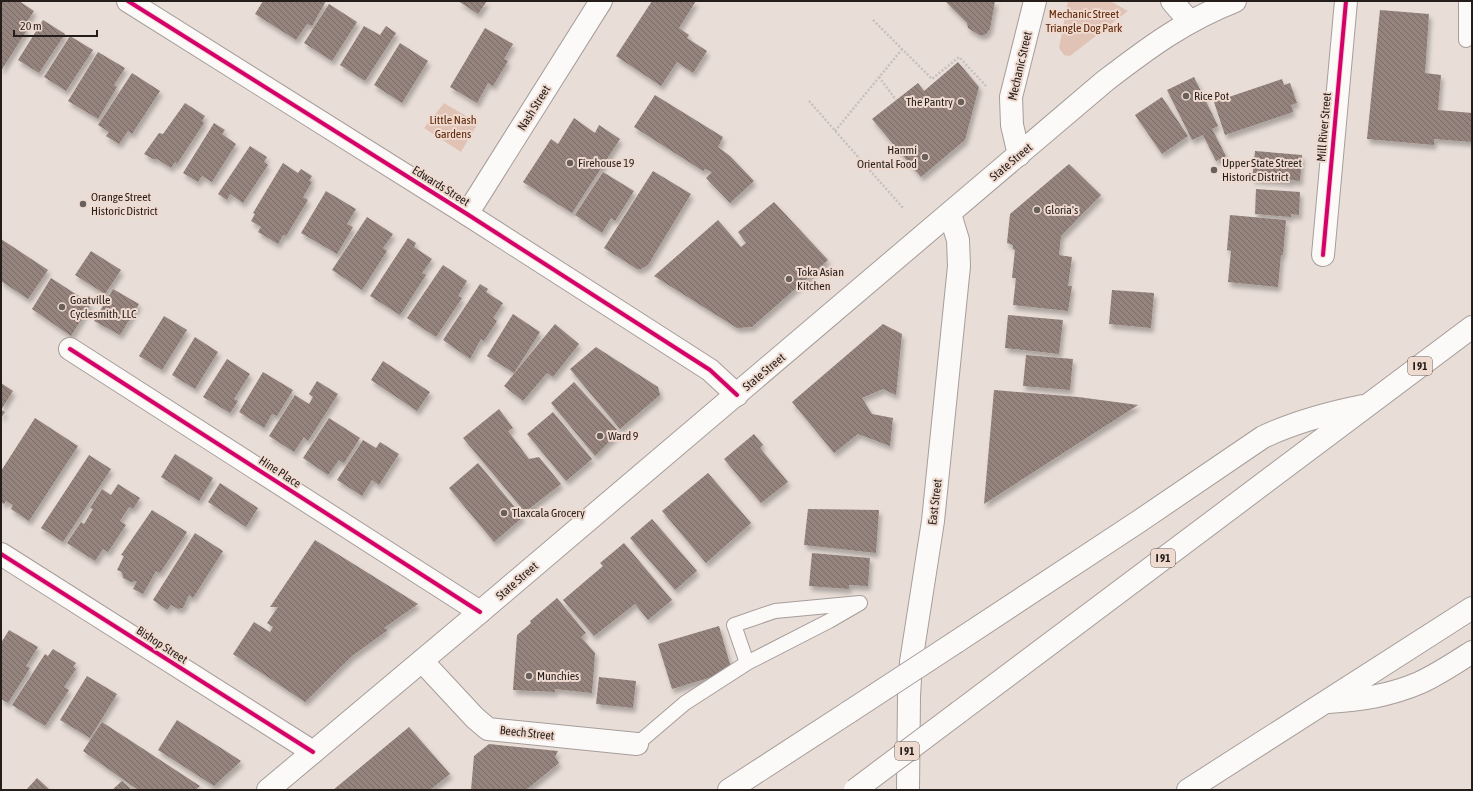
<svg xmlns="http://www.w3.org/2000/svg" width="1473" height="791" font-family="'Asap Condensed',sans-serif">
  <defs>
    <pattern id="building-back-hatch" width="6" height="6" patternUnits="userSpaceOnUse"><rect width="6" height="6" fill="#94847d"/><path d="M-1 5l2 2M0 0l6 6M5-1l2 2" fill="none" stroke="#796b66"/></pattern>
    <filter id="shadow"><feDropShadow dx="2.5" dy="4.5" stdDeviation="2" flood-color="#0004"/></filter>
  </defs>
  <rect width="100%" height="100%" fill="#e8ddd7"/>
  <path fill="#e1c3b6" d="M 1068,1 L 1110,1 L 1128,11 L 1070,56 L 1064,55 L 1059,48 Z
    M 444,103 L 478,123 L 461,152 L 424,128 Z"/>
  <path fill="url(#building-back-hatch)" filter="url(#shadow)" d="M 2,1 L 19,1 L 34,11 L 23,28 L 27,30 L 1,71 Z
    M 263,1 L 326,1 L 312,26 L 307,24 L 296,40 L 255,14 Z
    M 458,1 L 487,1 L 478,14 Z
    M 652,1 L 696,1 L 679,28 L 689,35 L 687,38 L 707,51 L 693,73 L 677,62 L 661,86 L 616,56 Z
    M 945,1 L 995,1 L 990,29 L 987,33 L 984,35 L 979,35 L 968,28 L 967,23 Z
    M 329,4 L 357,22 L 332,61 L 304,43 Z
    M 1380,10 L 1429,14 L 1425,73 L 1441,75 L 1438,110 L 1472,113 L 1472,142 L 1434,139 L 1434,145 L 1367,139 Z
    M 43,20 L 65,34 L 39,73 L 18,60 Z
    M 364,26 L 380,35 L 386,26 L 396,33 L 365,81 L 340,65 Z
    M 485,28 L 513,44 L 504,59 L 508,61 L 493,86 L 488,83 L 477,103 L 450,87 Z
    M 70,36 L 93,50 L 66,91 L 44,77 Z
    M 400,43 L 428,61 L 402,103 L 374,85 Z
    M 98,52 L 125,68 L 114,85 L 117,87 L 98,119 L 68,101 Z
    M 958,62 L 979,87 L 965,140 L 921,177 L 872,119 L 918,83 L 924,91 Z
    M 132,73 L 160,91 L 132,134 L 128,131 L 119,144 L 106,136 L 109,132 L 98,125 Z
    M 1194,77 L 1218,126 L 1212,129 L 1226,156 L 1216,161 L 1203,135 L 1192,140 L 1167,90 Z
    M 1282,79 L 1284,85 L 1290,83 L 1297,103 L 1291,105 L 1293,112 L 1225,135 L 1214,102 Z
    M 655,95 L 723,137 L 718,147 L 730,156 L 754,181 L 730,203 L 706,178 L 712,172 L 705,169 L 703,171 L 634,127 Z
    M 1162,97 L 1188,136 L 1162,154 L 1135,115 Z
    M 185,103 L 205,116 L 202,121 L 204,123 L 177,164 L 175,162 L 171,168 L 157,159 L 153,159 L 144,154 L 159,133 L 163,134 Z
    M 574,118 L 595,133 L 599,125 L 620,139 L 572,213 L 523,182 L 551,139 L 558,144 Z
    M 214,123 L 225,130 L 222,134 L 236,144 L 212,182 L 202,176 L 198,182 L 183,173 Z
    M 250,146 L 267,157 L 264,162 L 268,165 L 243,203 L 230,194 L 227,200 L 218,194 Z
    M 1255,151 L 1302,155 L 1300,181 L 1291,180 L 1291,182 L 1252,179 Z
    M 283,163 L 298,173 L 301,169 L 312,176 L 309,181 L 312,182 L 303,197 L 308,200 L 286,236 L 283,235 L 278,244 L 258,232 L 261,227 L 251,221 L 255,214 L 253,213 Z
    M 1069,164 L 1101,195 L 1061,236 L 1059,255 L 1072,257 L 1068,286 L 1072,286 L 1068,311 L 1013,305 L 1016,278 L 1012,278 L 1015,250 L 1013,249 L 1013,245 L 1007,243 L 1010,214 Z
    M 653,171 L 691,194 L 648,265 L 641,269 L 637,269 L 604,248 Z
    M 603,172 L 634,191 L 615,221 L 611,218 L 602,233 L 575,215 Z
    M 1256,189 L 1300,192 L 1299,215 L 1291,214 L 1291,217 L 1255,214 Z
    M 326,191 L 356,209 L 347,224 L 353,227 L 337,254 L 301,233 Z
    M 774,202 L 828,260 L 752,327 L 737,328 L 654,276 L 718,220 L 741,247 L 746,243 L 738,232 Z
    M 1230,215 L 1286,220 L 1283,255 L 1281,255 L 1278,287 L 1228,282 L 1231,251 L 1227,250 Z
    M 367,217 L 393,234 L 383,248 L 387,251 L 362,290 L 332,270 Z
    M 408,238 L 416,243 L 414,247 L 432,259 L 422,273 L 426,275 L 400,315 L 370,296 Z
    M 1,239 L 48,270 L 28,299 L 1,281 Z
    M 91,251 L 121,270 L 105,294 L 75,275 Z
    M 443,265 L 467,281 L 458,296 L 462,298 L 436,337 L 407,318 Z
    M 51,278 L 91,304 L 71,336 L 32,309 Z
    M 480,284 L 488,289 L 486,292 L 503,303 L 493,318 L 497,321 L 484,341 L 481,339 L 470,359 L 443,340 Z
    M 113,289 L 139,304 L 120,335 L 94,321 Z
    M 1112,290 L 1154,293 L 1151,328 L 1109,324 Z
    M 513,314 L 540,332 L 514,373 L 487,356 Z
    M 1008,315 L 1063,320 L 1059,354 L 1005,348 Z
    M 164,316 L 187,330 L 162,370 L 139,356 Z
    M 555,324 L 579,344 L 553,377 L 547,373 L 523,401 L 504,386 Z
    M 883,324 L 902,334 L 896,395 L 883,389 L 862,398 L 872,414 L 893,418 L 890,446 L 858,434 L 834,453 L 792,402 Z
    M 195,337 L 218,352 L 195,389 L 172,375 Z
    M 596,347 L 658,387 L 660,395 L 620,429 L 570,369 Z
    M 1026,355 L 1073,359 L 1070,390 L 1023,386 Z
    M 227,359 L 250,374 L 234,399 L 238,401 L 230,413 L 203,397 Z
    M 383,361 L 430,392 L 417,411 L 371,380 Z
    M 263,372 L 293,390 L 277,416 L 272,414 L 264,428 L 239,412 Z
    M 317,381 L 338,394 L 308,441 L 304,437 L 294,452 L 269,436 L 295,395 L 309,404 L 313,397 L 309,394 Z
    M 574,382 L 619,432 L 595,456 L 551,403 Z
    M 1,383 L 13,391 L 1,410 L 5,412 L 1,418 Z
    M 994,390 L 1078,397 L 1138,405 L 984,504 Z
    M 499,409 L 513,428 L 508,431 L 529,459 L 539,457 L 561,484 L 525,512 L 463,438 Z
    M 553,412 L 592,459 L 566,481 L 527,434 Z
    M 35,418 L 78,446 L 29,521 L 11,509 L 13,505 L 6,501 L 4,504 L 1,502 L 1,471 Z
    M 329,418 L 360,438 L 344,463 L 339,460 L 328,475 L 303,458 Z
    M 754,434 L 763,445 L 760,448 L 788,482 L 761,503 L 724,459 Z
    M 363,440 L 376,448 L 380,442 L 399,454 L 379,485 L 372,480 L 362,496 L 337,480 Z
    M 175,454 L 213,478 L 199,501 L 161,477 Z
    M 89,455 L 111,469 L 63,542 L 41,528 Z
    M 478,463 L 523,517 L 494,542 L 449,488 Z
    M 708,473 L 751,523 L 706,563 L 662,511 Z
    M 220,483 L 258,508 L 246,527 L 208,502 Z
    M 118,484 L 140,498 L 133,509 L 129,507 L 120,521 L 126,525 L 108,552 L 103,549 L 95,561 L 67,543 L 81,522 L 84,524 L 93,509 L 90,508 L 102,489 L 111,495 Z
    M 808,509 L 879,510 L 876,553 L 804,545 Z
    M 152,510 L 187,532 L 160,573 L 156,571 L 143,594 L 133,589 L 137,581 L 131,582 L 123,578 L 122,572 L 117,570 L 124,556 L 121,555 Z
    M 652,519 L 697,571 L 675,590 L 630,538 Z
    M 195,533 L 223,551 L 193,598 L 189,595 L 183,608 L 178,609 L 171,605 L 167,610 L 153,600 Z
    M 315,540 L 418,604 L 384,628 L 388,630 L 352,656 L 305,702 L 233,654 L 254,622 L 270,632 L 273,627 L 267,623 L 278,607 L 270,607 Z
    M 624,543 L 672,600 L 648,620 L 635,604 L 594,636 L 563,600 L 603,566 L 600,563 Z
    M 812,553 L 870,558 L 868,586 L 849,585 L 849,589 L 809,586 Z
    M 557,598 L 586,633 L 581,637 L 595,653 L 592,693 L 555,689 L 555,692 L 513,690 L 517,635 L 531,623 L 530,621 Z
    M 719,626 L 732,671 L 672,689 L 658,644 Z
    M 9,630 L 38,647 L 26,666 L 30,668 L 8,703 L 1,699 L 1,643 Z
    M 53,649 L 76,663 L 73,667 L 76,669 L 64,687 L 69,690 L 45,726 L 12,705 L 45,654 L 48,656 Z
    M 87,676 L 117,694 L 90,738 L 60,720 Z
    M 599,677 L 636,681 L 633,708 L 596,704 Z
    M 177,720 L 221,748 L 241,761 L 214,786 L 158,750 Z
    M 102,722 L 200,786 L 195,790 L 138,790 L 83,751 Z
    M 409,727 L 450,774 L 430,790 L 333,790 Z
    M 489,744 L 558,751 L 555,757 L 559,763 L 526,790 L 471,790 L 474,756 Z
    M 37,778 L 50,790 L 26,790 Z
    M 122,781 L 132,790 L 112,790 Z"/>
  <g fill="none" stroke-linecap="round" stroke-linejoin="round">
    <g stroke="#a69d99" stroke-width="16">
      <path id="service" d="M 1466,1 L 1466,40
        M 637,744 L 685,703 L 747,663 L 829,621 L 860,603 L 775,611 L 734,625 L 747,663"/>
    </g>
    <g stroke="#a69d99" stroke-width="24">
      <path id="minor" d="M 1172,1 L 1190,22
        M 1019,155 L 1012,125 L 1011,97 L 1035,1
        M 467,214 L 601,1
        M 1323,255 L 1346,1
        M 70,349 L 480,612
        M 1,554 L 313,752
        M 422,661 L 475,718 L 488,729 L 637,744"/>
    </g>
    <g stroke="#a69d99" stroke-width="24">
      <path id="tertiary" d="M 128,1 L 467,214 L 710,370 L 737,395"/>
    </g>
    <g stroke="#a69d99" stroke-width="24">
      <path id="secondary" d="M 268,790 L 480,612 L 1105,81 C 1148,48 1184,21 1235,1
        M 908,790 L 909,696 L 911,662 L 933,521 L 959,266 L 958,240 L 950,214"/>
    </g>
    <g stroke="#a69d99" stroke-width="24">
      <path id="motorway" d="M 956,642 L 1138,522 L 1263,437 C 1295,422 1328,413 1363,406
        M 1328,702 C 1359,700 1389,696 1419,683 C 1437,675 1455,663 1472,652
        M 959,712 L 1472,327
        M 729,790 L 849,712
        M 1188,790 L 1472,608"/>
    </g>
    <path stroke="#c4c1be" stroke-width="2.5" stroke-dasharray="2 2" stroke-linecap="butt" d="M 873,20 L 932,79 L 959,57 L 986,86
      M 879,77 L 896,100
      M 809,101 L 903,208
      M 835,131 L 903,48"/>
    <use href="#service" stroke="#fcfaf9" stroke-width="14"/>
    <use href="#minor" stroke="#fcfaf9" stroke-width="22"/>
    <use href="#tertiary" stroke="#fcfaf9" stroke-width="22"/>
    <use href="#secondary" stroke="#fcfaf9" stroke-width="22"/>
    <use href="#motorway" stroke="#fcfaf9" stroke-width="22"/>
    <g stroke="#a69d99" stroke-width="24" stroke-linecap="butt">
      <path id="motorway-bridge" d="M 849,712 L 956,642
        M 855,790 L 959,712"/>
    </g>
    <use href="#motorway-bridge" stroke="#fcfaf9" stroke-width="22"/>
    <g stroke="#efdad0" stroke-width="6">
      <path id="cycleway" d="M 128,1 L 467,214 L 710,370 L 737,395
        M 1323,255 L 1346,1
        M 70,349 L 480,612
        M 1,554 L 313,752"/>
    </g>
    <use href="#cycleway" stroke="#d6006c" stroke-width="4"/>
  </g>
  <g fill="#69605c" stroke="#efdad0" stroke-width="1.5">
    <circle cx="1186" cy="96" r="4"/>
    <circle cx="961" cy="102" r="4"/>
    <circle cx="925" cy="157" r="4"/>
    <circle cx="570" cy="163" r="4"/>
    <circle cx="1214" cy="170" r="4"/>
    <circle cx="83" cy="204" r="4"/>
    <circle cx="1037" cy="210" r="4"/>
    <circle cx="789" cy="279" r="4"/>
    <circle cx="62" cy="307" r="4"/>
    <circle cx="600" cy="436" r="4"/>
    <circle cx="504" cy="513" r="4"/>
    <circle cx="529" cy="676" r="4"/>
  </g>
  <g text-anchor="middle" stroke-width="4" stroke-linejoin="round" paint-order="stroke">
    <g fill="#efdad0" stroke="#625651" stroke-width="1">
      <rect x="1408" y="357" width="24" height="18" rx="3"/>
      <rect x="1151" y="549" width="24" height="18" rx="3"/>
      <rect x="895" y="742" width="24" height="18" rx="3"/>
    </g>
    <g font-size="11" font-weight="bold" fill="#251d1a">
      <text x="1420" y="370">I 91</text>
      <text x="1163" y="562">I 91</text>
      <text x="907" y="755">I 91</text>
    </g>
    <g font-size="12" fill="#5f2608" stroke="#efdad0">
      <text x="1084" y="18">Mechanic Street<tspan x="1084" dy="14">Triangle Dog Park</tspan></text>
      <text x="453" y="124">Little Nash<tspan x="453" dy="14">Gardens</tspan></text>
    </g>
    <g font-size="12" fill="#251d1a" stroke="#efdad0">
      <text transform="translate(1020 66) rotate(-77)" y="4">Mechanic Street</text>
      <text transform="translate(534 108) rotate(-58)" y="4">Nash Street</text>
      <text transform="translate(1324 127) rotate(-85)" y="4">Mill River Street</text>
      <text transform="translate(1011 162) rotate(-40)" y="4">State Street</text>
      <text transform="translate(441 186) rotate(32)" y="4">Edwards Street</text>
      <text transform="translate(764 372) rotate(-40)" y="4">State Street</text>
      <text transform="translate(280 472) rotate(33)" y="4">Hine Place</text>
      <text transform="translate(935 502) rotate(-83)" y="4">East Street</text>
      <text transform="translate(517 581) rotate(-41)" y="4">State Street</text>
      <text transform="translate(162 645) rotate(33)" y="4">Bishop Street</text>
      <text transform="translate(527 733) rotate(6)" y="4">Beech Street</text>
    </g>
    <g font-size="12" fill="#251d1a" stroke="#efdad0" text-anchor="start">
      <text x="1194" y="100">Rice Pot</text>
      <text x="953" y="106" text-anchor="end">The Pantry</text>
      <text x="917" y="154" text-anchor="end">Hanmi<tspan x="917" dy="14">Oriental Food</tspan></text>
      <text x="578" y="167">Firehouse 19</text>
      <text x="1222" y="167">Upper State Street<tspan x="1222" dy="14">Historic District</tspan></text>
      <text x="91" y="201">Orange Street<tspan x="91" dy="14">Historic District</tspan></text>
      <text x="1045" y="214">Gloria's</text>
      <text x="797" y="276">Toka Asian<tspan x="797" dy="14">Kitchen</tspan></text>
      <text x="70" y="304">Goatville<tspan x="70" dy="14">Cyclesmith, LLC</tspan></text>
      <text x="608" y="440">Ward 9</text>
      <text x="512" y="517">Tlaxcala Grocery</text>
      <text x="537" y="680">Munchies</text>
    </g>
  </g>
  <rect width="1473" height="791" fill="none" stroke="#251d1a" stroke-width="4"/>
  <path d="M14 30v6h83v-6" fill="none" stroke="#251d1a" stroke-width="2"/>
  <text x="20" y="30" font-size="12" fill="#251d1a" stroke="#efdad0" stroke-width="3" paint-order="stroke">20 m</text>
</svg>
